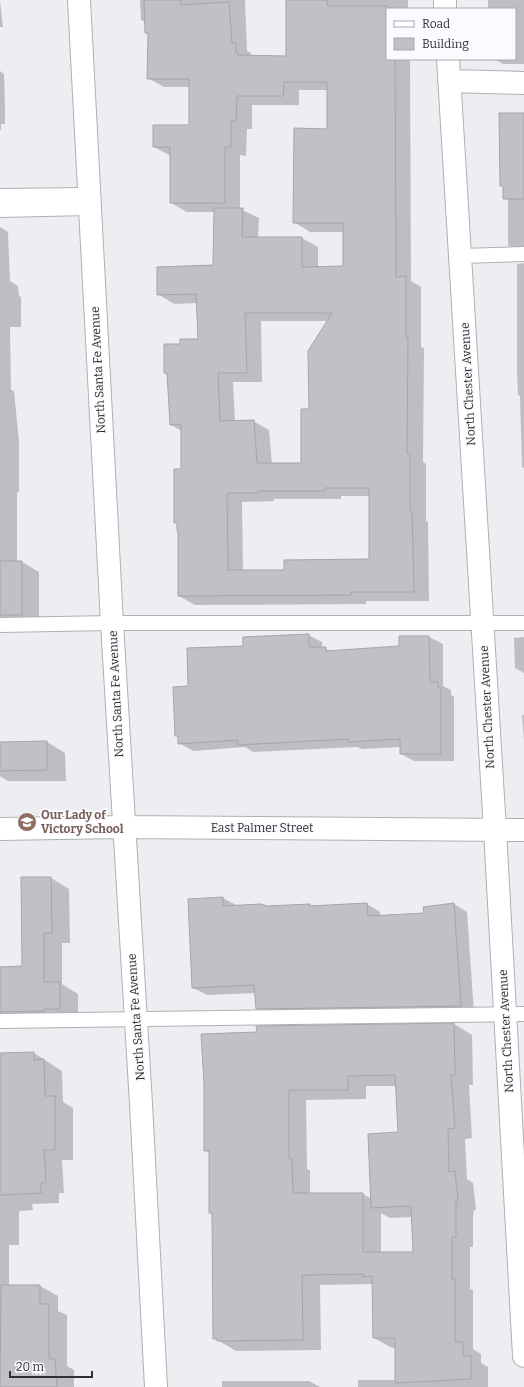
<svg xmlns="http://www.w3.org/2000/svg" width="524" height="1387" font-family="Bitter,serif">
  <rect width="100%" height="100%" fill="#edeef2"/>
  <path fill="#0003" fill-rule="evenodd" d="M 140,0 L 245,0 L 247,51 L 251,53 L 251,57 L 287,58 L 287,0 L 408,0 L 408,9 L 387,9 L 387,59 L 410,59 L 411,281 L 421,287 L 421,347 L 424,348 L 423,462 L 426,464 L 426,521 L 428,522 L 429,601 L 366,601 L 366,604 L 195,605 L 179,596 L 179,532 L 178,524 L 174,522 L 182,470 L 182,431 L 171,425 L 168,375 L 165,373 L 181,345 L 199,340 L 197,303 L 174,304 L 158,294 L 214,266 L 215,212 L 187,212 L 171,203 L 171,156 L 154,147 L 190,126 L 190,87 L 164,87 L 148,78 L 149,34 L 146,32 L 145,22 L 141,20 ZM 299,90 L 328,90 L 328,130 L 294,222 L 310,232 L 344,232 L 344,267 L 318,268 L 318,247 L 302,238 L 258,238 L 259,218 L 240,209 L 240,155 L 246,156 L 247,129 L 252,129 L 252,105 L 299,105 ZM 261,321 L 328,321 L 310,410 L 302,464 L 272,464 L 269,430 L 253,421 L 235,422 L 233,382 L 262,382 ZM 341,496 L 370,496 L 370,560 L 285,571 L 243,571 L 242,502 L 274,501 L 274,499 L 341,499 Z
    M 488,0 L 524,0 L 524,64 L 503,64 L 494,59 L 515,59 L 515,9 L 488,9 Z
    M 0,1 L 3,27 L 0,27 Z
    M 0,71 L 4,74 L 5,106 L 5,124 L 1,124 L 1,130 L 0,130 Z
    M 524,114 L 524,254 L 508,245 L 508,200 L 504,198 L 504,187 L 501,185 Z
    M 0,227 L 8,232 L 10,281 L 18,286 L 19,296 L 21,297 L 21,327 L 10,327 L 11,390 L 14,391 L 19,442 L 19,492 L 17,492 L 17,562 L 22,562 L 39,572 L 39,624 L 0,624 Z
    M 524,263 L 524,468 L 522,467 L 520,396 L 518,395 L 517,372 L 517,264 Z
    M 308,635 L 322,642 L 322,648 L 333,652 L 400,647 L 400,637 L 429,637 L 443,644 L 443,686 L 451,690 L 451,695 L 454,697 L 454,761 L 414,761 L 401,754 L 401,747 L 362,749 L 357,747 L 253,752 L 245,747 L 193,751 L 179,743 L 179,737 L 176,736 L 189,687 L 244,647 Z
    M 524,637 L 524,673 L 515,668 L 514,638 Z
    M 522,715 L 524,715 L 524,741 Z
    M 47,742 L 65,753 L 66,781 L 8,781 L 0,776 L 0,743 Z
    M 51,878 L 69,889 L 70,943 L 62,943 L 62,984 L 78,994 L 78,1019 L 0,1022 L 0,968 L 23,967 Z
    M 223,898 L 236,905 L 267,907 L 367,904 L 380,912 L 380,916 L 425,914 L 454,904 L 467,912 L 474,1013 L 270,1016 L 257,1008 L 256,993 L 207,995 L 193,988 Z
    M 454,1024 L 472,1035 L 473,1085 L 469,1085 L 472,1138 L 465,1139 L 467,1179 L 473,1183 L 476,1210 L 474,1210 L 473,1216 L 473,1247 L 470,1247 L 470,1289 L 473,1290 L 473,1349 L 481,1354 L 481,1363 L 488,1367 L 488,1387 L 358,1387 L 358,1380 L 396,1380 L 396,1348 L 392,1348 L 374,1338 L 373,1284 L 320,1285 L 321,1350 L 236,1351 L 214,1338 L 213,1214 L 210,1213 L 210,1153 L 205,1150 L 258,1033 L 258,1027 ZM 366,1086 L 396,1086 L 399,1133 L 372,1199 L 363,1194 L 310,1194 L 310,1170 L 307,1169 L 306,1100 L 366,1099 ZM 381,1213 L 390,1218 L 412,1217 L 414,1253 L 381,1253 Z
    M 34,1053 L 62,1071 L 63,1102 L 73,1108 L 73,1160 L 62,1160 L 64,1193 L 59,1193 L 59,1203 L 32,1204 L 33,1210 L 19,1211 L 19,1245 L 9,1245 L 9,1286 L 40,1286 L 58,1296 L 58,1311 L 67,1315 L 67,1366 L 74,1370 L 74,1387 L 0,1387 L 0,1054 Z
    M 222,1381 L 309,1381 L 320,1387 L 222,1387 Z"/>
  <path fill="#c1c0c4" stroke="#a6a5a9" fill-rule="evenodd" d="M 144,0 L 181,0 L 181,5 L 229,2 L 232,43 L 236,43 L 236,53 L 238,53 L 238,55 L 286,56 L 286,0 L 327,0 L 328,6 L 387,6 L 387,59 L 395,59 L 396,277 L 406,276 L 406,338 L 408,338 L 407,454 L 410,454 L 410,512 L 412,512 L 414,592 L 351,592 L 351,595 L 178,596 L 178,531 L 177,531 L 177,523 L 174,523 L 174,469 L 181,469 L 181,424 L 170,425 L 167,373 L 164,373 L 164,344 L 180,344 L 180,339 L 198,339 L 196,294 L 157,295 L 157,267 L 213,265 L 214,208 L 243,208 L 242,237 L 302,237 L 302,267 L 343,266 L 343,223 L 293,223 L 294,128 L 327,129 L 327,82 L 284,82 L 283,96 L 237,96 L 236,121 L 231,121 L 231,147 L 225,147 L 225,203 L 170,203 L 170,147 L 153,147 L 153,125 L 189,125 L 189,79 L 147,79 L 148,33 L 145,33 ZM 245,313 L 332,313 L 308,351 L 309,409 L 301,409 L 301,463 L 257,463 L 254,420 L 220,421 L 218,373 L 247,373 ZM 325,488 L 369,488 L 369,559 L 284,560 L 284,570 L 228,570 L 227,493 L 258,493 L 258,491 L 325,491 Z
    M 499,113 L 524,113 L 524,199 L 503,199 L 503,186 L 500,186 Z
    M 0,561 L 22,561 L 22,615 L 0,615 Z
    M 309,634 L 309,647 L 326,647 L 326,651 L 399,646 L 399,636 L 429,636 L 430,682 L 438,682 L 438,688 L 441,688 L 441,754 L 400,754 L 400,739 L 348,742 L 348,739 L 238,745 L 238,740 L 178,744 L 178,736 L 175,736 L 173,687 L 188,686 L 187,648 L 243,646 L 243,637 Z
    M 47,741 L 47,770 L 0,771 L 0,742 Z
    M 21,877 L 51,877 L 52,933 L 44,933 L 44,982 L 60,982 L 60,1009 L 44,1009 L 44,1011 L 0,1012 L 0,967 L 22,966 Z
    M 223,897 L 223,906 L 261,904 L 267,906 L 310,904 L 310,906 L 367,903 L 368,916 L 424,913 L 423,907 L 454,903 L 461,1006 L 256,1009 L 254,985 L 192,988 L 188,899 Z
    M 454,1023 L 455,1075 L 451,1075 L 455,1128 L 448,1129 L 449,1172 L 455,1171 L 458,1200 L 456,1200 L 456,1237 L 452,1237 L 452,1279 L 455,1279 L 455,1342 L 463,1342 L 463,1356 L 471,1356 L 471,1379 L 395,1383 L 395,1338 L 373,1338 L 372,1276 L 363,1277 L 363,1274 L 302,1275 L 303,1340 L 217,1341 L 217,1339 L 213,1339 L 212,1213 L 209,1213 L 209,1151 L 204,1151 L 204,1082 L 201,1034 L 257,1032 L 256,1026 ZM 395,1075 L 398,1132 L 368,1134 L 371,1208 L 411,1206 L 413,1252 L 363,1252 L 363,1193 L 293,1193 L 292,1159 L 289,1159 L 289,1090 L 348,1090 L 348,1076 Z
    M 34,1052 L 34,1060 L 44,1059 L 45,1096 L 55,1096 L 55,1150 L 44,1150 L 46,1182 L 41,1183 L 41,1193 L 0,1195 L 0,1053 Z
    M 1,1285 L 40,1285 L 40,1304 L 49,1304 L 49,1359 L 55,1359 L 57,1387 L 0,1387 Z"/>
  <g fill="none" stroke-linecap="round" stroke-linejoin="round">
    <g stroke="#afb0b4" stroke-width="16">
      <path id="lane" d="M 0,196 L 89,195
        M 0,210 L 90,208
        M 460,256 L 524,254
        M 0,625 L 112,623 L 524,623
        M 0,1021 L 524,1014"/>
    </g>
    <g stroke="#afb0b4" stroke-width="24">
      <path id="street" d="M 445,0 L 445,9
        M 448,59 L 495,830 L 524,1356
        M 449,81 L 524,83"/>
    </g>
    <g stroke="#afb0b4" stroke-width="24">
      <path id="secondary" d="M 79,0 L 112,623 L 141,1104 L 156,1387
        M 0,829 L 123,827 L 524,830"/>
    </g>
    <use href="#lane" stroke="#fff" stroke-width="14"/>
    <use href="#street" stroke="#fff" stroke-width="22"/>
    <use href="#secondary" stroke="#fff" stroke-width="22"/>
  </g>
  <defs>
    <g id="school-disc" transform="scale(1)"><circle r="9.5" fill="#8d6e63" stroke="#fbfbff"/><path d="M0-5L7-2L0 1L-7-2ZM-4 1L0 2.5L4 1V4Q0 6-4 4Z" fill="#fff"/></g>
  </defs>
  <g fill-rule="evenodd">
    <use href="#school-disc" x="27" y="822"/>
  </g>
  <g text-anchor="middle" stroke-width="3.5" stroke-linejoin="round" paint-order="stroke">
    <g font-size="12" fill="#303032" stroke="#fbfbff">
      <text transform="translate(98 370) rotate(-93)" y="4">North Santa Fe Avenue</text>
      <text transform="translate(468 384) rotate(-93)" y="4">North Chester Avenue</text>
      <text transform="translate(116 694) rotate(-93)" y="4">North Santa Fe Avenue</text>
      <text transform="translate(487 707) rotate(-93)" y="4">North Chester Avenue</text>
      <text x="262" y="832">East Palmer Street</text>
      <text transform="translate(136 1017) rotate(-94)" y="4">North Santa Fe Avenue</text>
      <text transform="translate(506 1031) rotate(-93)" y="4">North Chester Avenue</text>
    </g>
    <g font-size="12" font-weight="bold" fill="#785e54" stroke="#fbfbff" text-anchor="start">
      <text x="41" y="819">Our Lady of<tspan x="41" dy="14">Victory School</tspan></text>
    </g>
  </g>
  <rect x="386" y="8" width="130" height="52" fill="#fbfbff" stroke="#aaaaad"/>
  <rect x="394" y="21" width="20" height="6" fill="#ffffff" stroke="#aaaaad"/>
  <text x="422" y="28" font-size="12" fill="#303032">Road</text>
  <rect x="394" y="38" width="20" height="12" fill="#c1c0c4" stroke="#aaaaad"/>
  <text x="422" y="48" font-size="12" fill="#303032">Building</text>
  <path d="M10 1371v6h82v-6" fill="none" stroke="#303032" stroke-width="2"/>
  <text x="16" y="1371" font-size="12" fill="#303032" stroke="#fbfbff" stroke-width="3" paint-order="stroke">20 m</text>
</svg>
